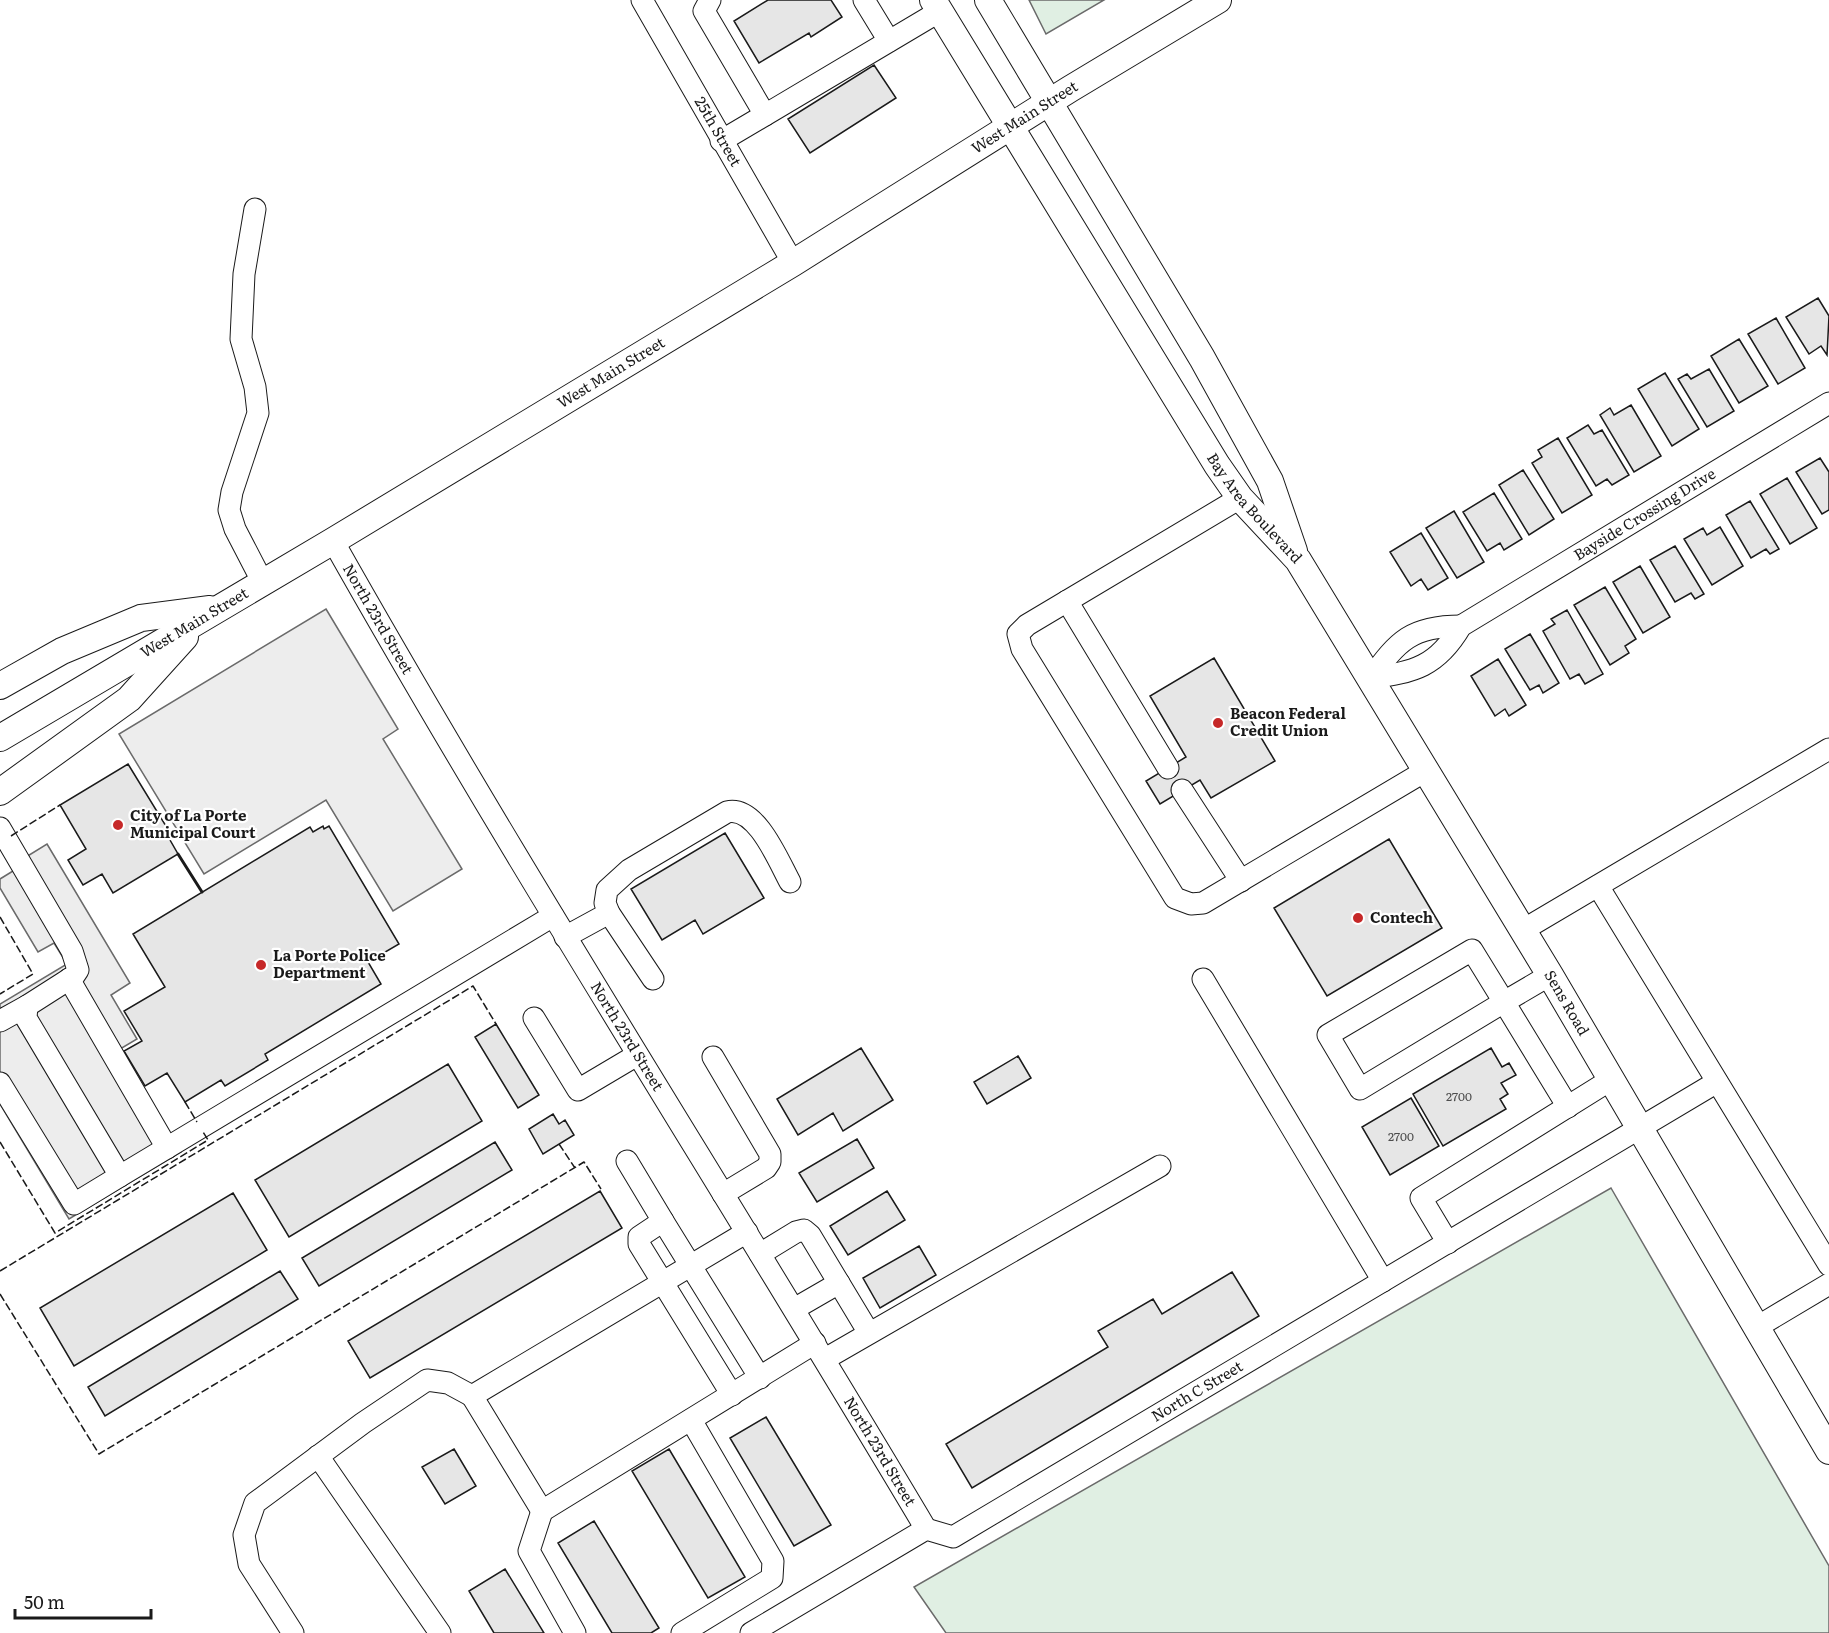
<svg xmlns="http://www.w3.org/2000/svg" width="1829" height="1633" font-family="Literata,serif">
  <rect width="100%" height="100%" fill="#fff"/>
  <path fill="#e0efe3" stroke="#6a6a6a" stroke-width="1.5" d="M 1029,0 L 1104,0 L 1046,34 Z
    M 1611,1188 L 1829,1566 L 1829,1633 L 946,1633 L 914,1587 Z"/>
  <path fill="#ededed" stroke="#6a6a6a" stroke-width="1.5" d="M 326,609 L 398,729 L 383,739 L 462,869 L 393,911 L 326,800 L 204,874 L 119,734 Z
    M 47,844 L 130,983 L 111,995 L 137,1039 L 120,1049 L 181,1152 L 69,1219 L 0,1104 L 0,1004 L 67,964 L 54,943 L 38,952 L 0,888 L 0,879 L 13,871 L 13,865 Z"/>
  <path fill="#e6e6e6" stroke="#1a1a1a" stroke-width="1.5" d="M 768,0 L 831,0 L 842,17 L 811,37 L 809,33 L 759,63 L 734,21 Z
    M 874,65 L 896,98 L 810,153 L 788,119 Z
    M 1818,298 L 1829,316 L 1827,355 L 1821,346 L 1809,354 L 1786,317 Z
    M 1776,318 L 1805,368 L 1778,384 L 1748,334 Z
    M 1739,339 L 1768,386 L 1739,403 L 1711,356 Z
    M 1709,369 L 1734,411 L 1707,427 L 1678,379 L 1687,374 L 1691,379 Z
    M 1665,373 L 1699,429 L 1672,446 L 1638,389 Z
    M 1631,405 L 1661,456 L 1634,472 L 1600,415 L 1610,408 L 1614,415 Z
    M 1588,425 L 1594,434 L 1602,430 L 1629,475 L 1612,485 L 1607,479 L 1596,486 L 1567,438 Z
    M 1558,438 L 1592,495 L 1562,513 L 1532,463 L 1542,457 L 1538,450 Z
    M 1820,458 L 1829,472 L 1829,510 L 1822,514 L 1796,472 Z
    M 1523,470 L 1554,519 L 1529,535 L 1499,485 Z
    M 1787,478 L 1817,528 L 1790,544 L 1760,494 Z
    M 1494,493 L 1522,539 L 1504,550 L 1500,543 L 1487,551 L 1463,512 Z
    M 1750,501 L 1779,549 L 1770,554 L 1766,549 L 1751,558 L 1726,515 Z
    M 1454,511 L 1484,562 L 1457,578 L 1426,528 Z
    M 1720,527 L 1743,566 L 1712,585 L 1684,539 L 1703,528 L 1707,535 Z
    M 1421,533 L 1448,578 L 1428,590 L 1421,579 L 1411,586 L 1390,552 Z
    M 1675,546 L 1704,594 L 1695,599 L 1691,593 L 1675,602 L 1650,560 Z
    M 1640,566 L 1670,617 L 1643,633 L 1613,582 Z
    M 1605,587 L 1636,639 L 1625,646 L 1629,653 L 1610,665 L 1574,605 Z
    M 1567,610 L 1603,674 L 1585,684 L 1579,674 L 1570,679 L 1543,631 L 1555,624 L 1551,619 Z
    M 1530,634 L 1559,683 L 1543,693 L 1539,685 L 1530,690 L 1505,649 Z
    M 1214,658 L 1275,761 L 1211,798 L 1200,780 L 1160,804 L 1146,781 L 1186,757 L 1150,696 Z
    M 1498,659 L 1526,705 L 1509,716 L 1505,709 L 1495,716 L 1471,676 Z
    M 128,764 L 169,831 L 166,833 L 178,854 L 113,893 L 102,874 L 83,885 L 68,860 L 86,849 L 60,805 Z
    M 323,826 L 324,829 L 329,826 L 399,944 L 368,962 L 381,984 L 265,1054 L 268,1060 L 225,1086 L 221,1080 L 185,1102 L 167,1073 L 145,1086 L 124,1051 L 142,1041 L 124,1011 L 165,987 L 133,934 L 310,827 L 313,832 Z
    M 725,833 L 764,898 L 703,934 L 695,920 L 662,940 L 631,889 Z
    M 1389,839 L 1442,928 L 1327,996 L 1274,908 Z
    M 496,1024 L 539,1095 L 518,1108 L 475,1037 Z
    M 861,1048 L 893,1100 L 843,1131 L 833,1113 L 798,1135 L 777,1099 Z
    M 1491,1048 L 1502,1067 L 1509,1063 L 1516,1075 L 1501,1083 L 1508,1094 L 1500,1099 L 1506,1109 L 1443,1146 L 1413,1094 Z
    M 1018,1056 L 1031,1078 L 987,1104 L 974,1082 Z
    M 448,1064 L 482,1121 L 289,1237 L 255,1180 Z
    M 1411,1098 L 1439,1146 L 1390,1175 L 1362,1127 Z
    M 553,1114 L 559,1124 L 565,1120 L 574,1135 L 543,1154 L 529,1129 Z
    M 857,1139 L 874,1168 L 817,1202 L 799,1173 Z
    M 495,1142 L 512,1170 L 319,1286 L 302,1258 Z
    M 600,1191 L 622,1228 L 370,1378 L 348,1341 Z
    M 887,1191 L 905,1220 L 848,1255 L 830,1226 Z
    M 233,1193 L 267,1250 L 74,1366 L 40,1308 Z
    M 919,1246 L 936,1275 L 880,1308 L 863,1278 Z
    M 280,1271 L 298,1299 L 105,1416 L 88,1387 Z
    M 1232,1272 L 1259,1316 L 972,1488 L 946,1444 L 1108,1347 L 1098,1331 L 1153,1299 L 1162,1314 Z
    M 766,1417 L 831,1525 L 794,1546 L 730,1438 Z
    M 454,1449 L 476,1486 L 445,1504 L 422,1467 Z
    M 669,1449 L 745,1577 L 708,1598 L 632,1471 Z
    M 594,1521 L 659,1628 L 651,1633 L 612,1633 L 558,1543 Z
    M 505,1569 L 544,1633 L 494,1633 L 469,1591 Z"/>
  <g fill="none" stroke-linecap="round" stroke-linejoin="round">
    <g stroke="#1a1a1a" stroke-width="23">
      <g id="minor">
        <path id="s1" d="M 642,0 L 793,263"/>
        <path d="M 710,0 L 704,11 L 765,115 L 940,11"/>
        <path d="M 864,0 L 889,41"/>
        <path d="M 721,141 L 765,115"/>
        <path d="M 255,209 L 244,274 L 241,339 L 255,387 L 258,413 L 232,492 L 229,510 L 235,529 L 263,583"/>
        <path d="M 1240,498 L 1027,625 L 1018,634 L 1022,649 L 1175,898 L 1191,904 L 1203,903 L 1427,770"/>
        <path id="s2" d="M 333,541 C 522,876 730,1199 926,1529"/>
        <path d="M 1067,601 L 1168,768"/>
        <path id="s3" d="M 1371,678 C 1414,672 1437,667 1461,626 L 1829,403"/>
        <path d="M 1371,678 C 1398,641 1411,626 1461,626"/>
        <path d="M 1182,790 L 1241,881"/>
        <path d="M 0,828 L 72,951 L 78,970 L 74,976 L 27,1006 L 26,1018 L 120,1176 L 553,916"/>
        <path d="M 1598,886 L 1829,1265"/>
        <path d="M 1523,930 L 1829,749"/>
        <path d="M 565,937 L 609,913"/>
        <path d="M 1472,950 L 1504,1002 L 1360,1089 L 1328,1035 Z"/>
        <path d="M 1550,975 L 1504,1002 L 1568,1107"/>
        <path d="M 69,979 L 167,1148"/>
        <path d="M 653,979 L 609,913 L 605,903 L 607,890 L 629,870 L 727,812 C 756,805 778,860 790,882"/>
        <path d="M 1203,979 L 1383,1281"/>
        <path d="M 534,1018 L 578,1090 L 637,1055"/>
        <path d="M 0,1021 L 27,1006"/>
        <path d="M 713,1057 L 770,1154 L 770,1162 L 766,1168 L 723,1194"/>
        <path d="M 0,1083 L 74,1204 L 120,1176"/>
        <path d="M 627,1161 L 663,1221 L 639,1237 L 639,1244 L 732,1395"/>
        <path d="M 663,1221 L 760,1378"/>
        <path d="M 1448,1243 L 1421,1198 L 1612,1079"/>
        <path d="M 760,1254 L 796,1232 L 804,1230 L 810,1235 L 869,1333"/>
        <path d="M 794,1309 L 839,1283"/>
        <path d="M 1757,1327 L 1829,1284"/>
        <path d="M 825,1359 L 1160,1166"/>
        <path d="M 472,1396 L 542,1511 L 815,1343"/>
        <path d="M 318,1456 L 440,1633"/>
        <path d="M 542,1511 L 529,1551 L 575,1633"/>
        <path d="M 293,1633 L 249,1564 L 244,1535 L 255,1503 L 363,1423 L 427,1380 L 448,1383 L 472,1396 L 747,1232"/>
        <path d="M 682,1633 L 772,1578 L 773,1561 L 691,1420"/>
        <path id="s4" d="M 751,1633 L 926,1529 L 953,1537 L 1717,1082"/>
      </g>
    </g>
    <g stroke="#1a1a1a" stroke-width="28">
      <g id="major">
        <path id="s5" d="M 933,0 L 1217,465 L 1240,498 L 1298,560 L 1550,975 L 1829,1451"/>
        <path d="M 988,0 L 1202,358 L 1270,481 L 1294,551"/>
        <path d="M 0,686 L 62,651 L 141,618 L 210,609"/>
        <path id="s6" d="M 0,738 L 333,541 L 793,263 L 1070,89 L 1218,0"/>
        <path d="M 0,792 L 129,699 L 185,637"/>
      </g>
    </g>
    <use href="#minor" stroke="#fff" stroke-width="21"/>
    <use href="#major" stroke="#fff" stroke-width="26"/>
    <path stroke="#1a1a1a" stroke-width="1.5" stroke-dasharray="8 3" stroke-linecap="butt" d="M 11,836 L 60,805
      M 0,917 L 33,974 L 0,994
      M 185,1102 L 197,1122
      M 0,1142 L 55,1233 L 208,1140 L 203,1132
      M 559,1144 L 575,1168
      M 0,1271 L 473,986 L 496,1024
      M 0,1294 L 99,1454 L 584,1162 L 601,1189"/>
    <path stroke="#1a1a1a" stroke-width="3" d="M 178,854 L 202,892"/>
  </g>
  <g fill="#c62828" stroke="#fff" stroke-width="2">
    <circle cx="1218" cy="723" r="6"/>
    <circle cx="118" cy="825" r="6"/>
    <circle cx="1358" cy="918" r="6"/>
    <circle cx="261" cy="965" r="6"/>
  </g>
  <g text-anchor="middle" stroke-width="4.5" stroke-linejoin="round" paint-order="stroke">
    <g font-size="12" fill="#4d4d4d">
      <text x="1459" y="1101">2700</text>
      <text x="1401" y="1141">2700</text>
    </g>
    <g font-size="15" fill="#1a1a1a" stroke="#fff">
      <text dy="5" stroke="none"><textPath href="#s6" startOffset="1198">West Main Street</textPath></text>
      <text dy="5" stroke="none"><textPath href="#s1" startOffset="152">25th Street</textPath></text>
      <text dy="5" stroke="none"><textPath href="#s6" startOffset="712">West Main Street</textPath></text>
      <text dy="5" stroke="none"><textPath href="#s5" startOffset="602">Bay Area Boulevard</textPath></text>
      <text dy="5" stroke="none"><textPath href="#s3" startOffset="324">Bayside Crossing Drive</textPath></text>
      <text dy="5" stroke="none"><textPath href="#s2" startOffset="90">North 23rd Street</textPath></text>
      <text dy="5" stroke="none"><textPath href="#s6" startOffset="226">West Main Street</textPath></text>
      <text dy="5" stroke="none"><textPath href="#s5" startOffset="1188">Sens Road</textPath></text>
      <text dy="5" stroke="none"><textPath href="#s2" startOffset="576">North 23rd Street</textPath></text>
      <text dy="5" stroke="none"><textPath href="#s4" startOffset="516">North C Street</textPath></text>
      <text dy="5" stroke="none"><textPath href="#s2" startOffset="1062">North 23rd Street</textPath></text>
    </g>
    <g font-size="15" font-weight="bold" fill="#1a1a1a" stroke="#fff" text-anchor="start">
      <text x="1230" y="719">Beacon Federal<tspan x="1230" dy="17">Credit Union</tspan></text>
      <text x="130" y="821">City of La Porte<tspan x="130" dy="17">Municipal Court</tspan></text>
      <text x="1370" y="923">Contech</text>
      <text x="273" y="961">La Porte Police<tspan x="273" dy="17">Department</tspan></text>
    </g>
  </g>
  <path d="M15 1609v9h136v-9" fill="none" stroke="#1a1a1a" stroke-width="3"/>
  <text x="24" y="1609" font-size="18" fill="#1a1a1a" stroke="#ffffff" stroke-width="4.5" paint-order="stroke">50 m</text>
</svg>
